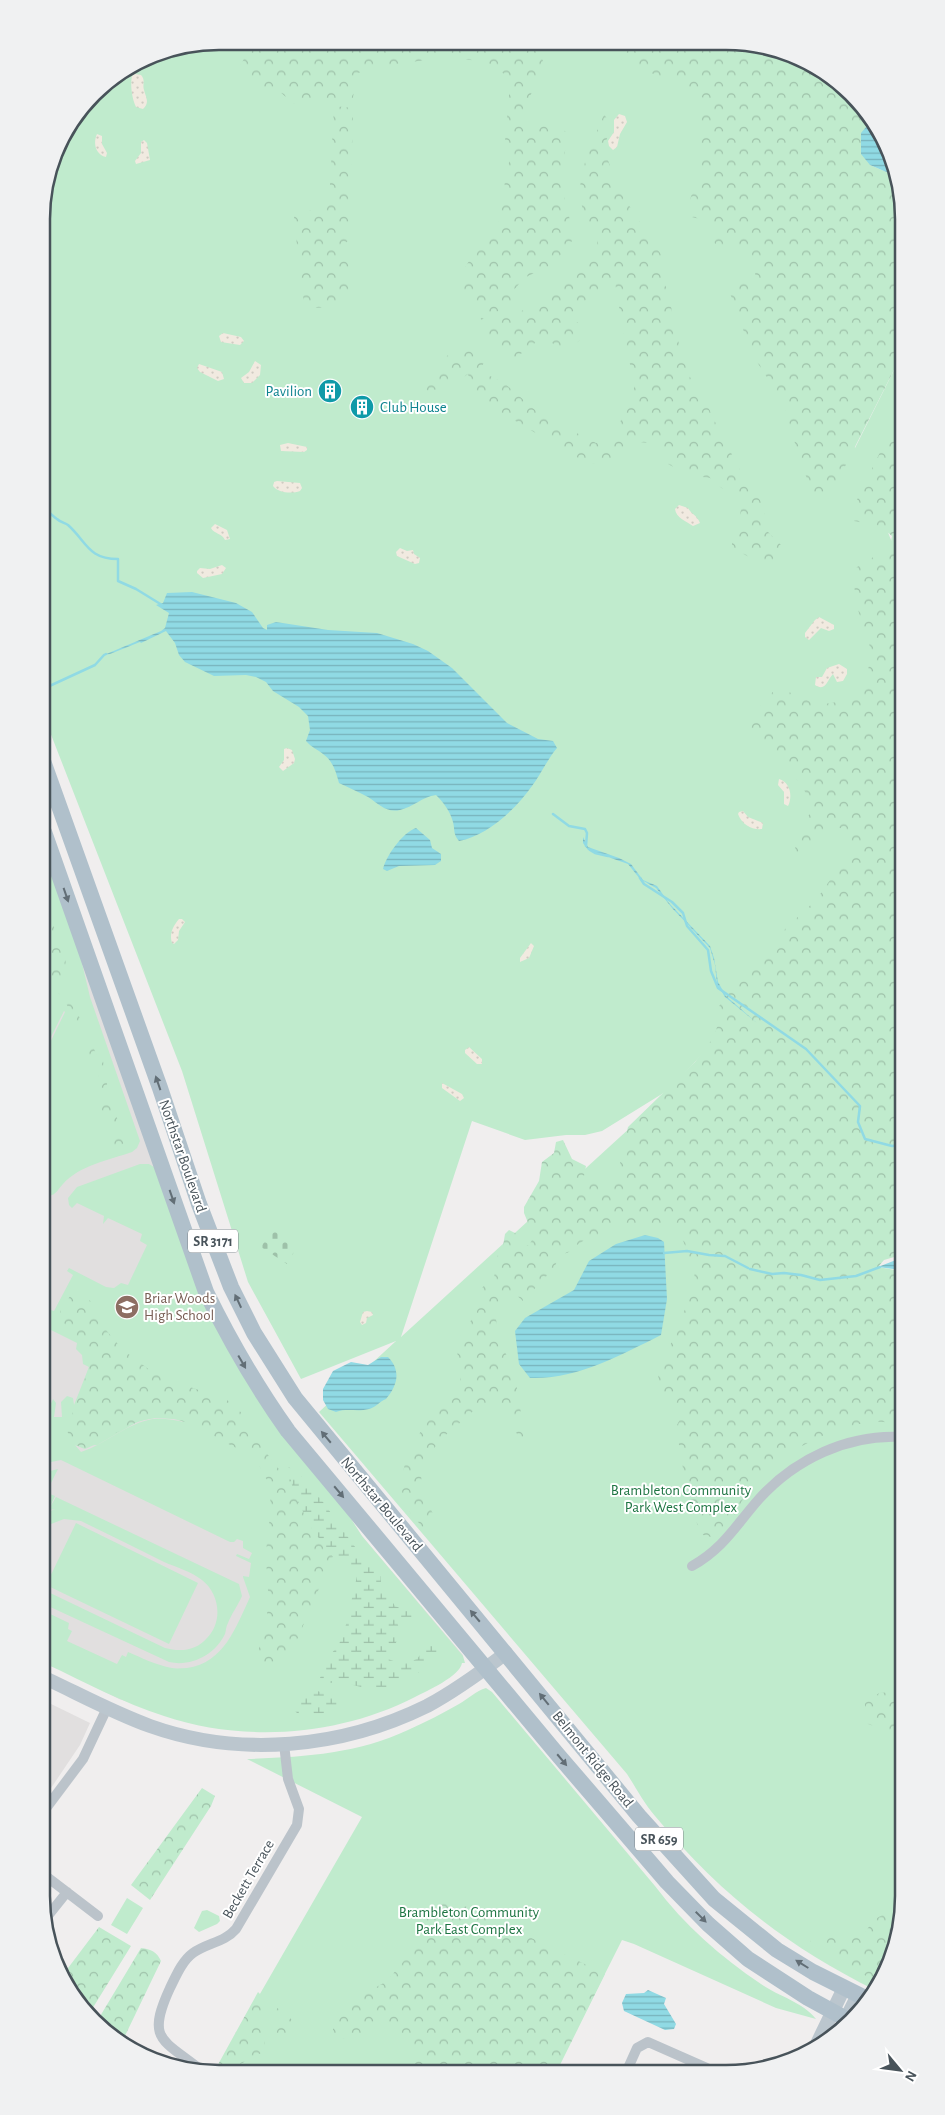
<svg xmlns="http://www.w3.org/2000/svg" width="945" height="2115" font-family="'Alegreya Sans',sans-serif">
  <defs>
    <pattern id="forest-crowns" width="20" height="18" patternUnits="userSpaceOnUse" patternTransform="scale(1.25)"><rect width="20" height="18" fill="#c0ebcd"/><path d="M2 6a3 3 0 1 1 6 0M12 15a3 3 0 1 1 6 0" fill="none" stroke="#9ec1a9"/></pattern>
    <pattern id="wetland-marsh" width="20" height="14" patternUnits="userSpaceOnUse" patternTransform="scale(1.25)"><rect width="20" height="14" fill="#c0ebcd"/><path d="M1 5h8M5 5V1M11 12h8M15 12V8" fill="none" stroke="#9ec1a9"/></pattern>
    <pattern id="sand-dots" width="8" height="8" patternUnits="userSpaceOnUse" patternTransform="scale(1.25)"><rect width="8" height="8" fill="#f1eae0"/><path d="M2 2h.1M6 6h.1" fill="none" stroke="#d0cbc2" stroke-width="1.8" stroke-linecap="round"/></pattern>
    <pattern id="cemetery-stones" width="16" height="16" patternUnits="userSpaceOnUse" patternTransform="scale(1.25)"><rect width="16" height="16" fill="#c0ebcd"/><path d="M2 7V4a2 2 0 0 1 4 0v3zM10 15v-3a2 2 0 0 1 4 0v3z" fill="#9ec1a9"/></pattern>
    <pattern id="water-rules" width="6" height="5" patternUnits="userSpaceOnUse" patternTransform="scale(1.25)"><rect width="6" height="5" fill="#90dae4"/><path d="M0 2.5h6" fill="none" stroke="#78b3bc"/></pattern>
  </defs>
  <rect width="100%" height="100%" fill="#f0eeee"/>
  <path fill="#e1dfdf" d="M 44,849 L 193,1275 L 361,1535 L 463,1655 L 457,1670 L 190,1722 L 119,1699 L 46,1662 Z
    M 47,1702 L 90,1723 L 80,1745 L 47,1794 Z"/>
  <path fill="#c0ebcd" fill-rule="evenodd" d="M 219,41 L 724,44 L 855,448 L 898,362 L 898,418 L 868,482 L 895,550 L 881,860 L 670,1089 L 602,1131 L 585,1135 L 566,1135 L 525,1140 L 472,1121 L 401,1337 L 770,1000 L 843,1213 L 901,1319 L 903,1908 L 890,1964 L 875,1990 C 786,1946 718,1892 655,1816 C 644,1803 636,1788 627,1774 L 319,1412 L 396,1341 L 301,1379 L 248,1282 L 182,1071 L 43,714 L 42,207 L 60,140 L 102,86 L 151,55 Z
    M 44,849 L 80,955 L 90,997 L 140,1141 L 137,1148 L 132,1152 C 109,1160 80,1165 63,1184 C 57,1190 55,1198 45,1195 L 44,1055 L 65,1012 L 64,1011 L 44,1051 Z
    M 140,1164 L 149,1164 L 154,1167 L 191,1268 L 362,1536 L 463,1656 L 465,1663 L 462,1663 C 460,1676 427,1691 415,1697 C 339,1736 244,1743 164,1716 C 123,1703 85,1682 46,1664 L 46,1612 L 69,1623 L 68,1629 L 72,1631 L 67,1641 L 117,1664 L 122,1655 L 126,1657 L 128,1652 C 142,1658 156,1665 172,1668 C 177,1669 182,1668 187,1668 C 224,1663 236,1627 250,1597 L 243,1577 L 243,1576 L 249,1577 L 251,1563 L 236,1556 L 237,1554 L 249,1559 L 252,1553 L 243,1548 L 243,1541 L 237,1539 L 234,1542 L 230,1542 L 61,1460 L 46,1463 L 46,1414 L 53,1399 L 56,1403 L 54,1417 L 62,1417 L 61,1402 L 67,1396 L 73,1398 L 74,1405 L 89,1367 L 83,1364 L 82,1355 L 76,1349 L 77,1343 L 45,1327 L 45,1308 L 54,1311 L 73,1275 L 67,1271 L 69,1268 L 106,1287 L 114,1288 L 121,1283 L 128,1285 L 147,1245 L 140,1241 L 142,1234 L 108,1218 L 103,1224 L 104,1216 L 77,1203 L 72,1208 L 69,1205 L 68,1198 L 77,1187 ZM 155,1418 L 178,1419 L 184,1422 C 175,1420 163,1418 153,1419 C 127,1423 106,1444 81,1452 L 75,1445 L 77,1446 L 97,1445 L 139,1421 Z
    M 58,1469 L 50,1485 L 46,1486 L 46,1472 Z
    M 50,1494 L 55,1496 L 50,1507 L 56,1497 L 239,1584 L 242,1596 C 238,1605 231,1615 228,1623 C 226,1626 226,1631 225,1634 C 215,1655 191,1667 169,1662 L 46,1605 L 46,1591 L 165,1648 C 180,1652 196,1651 207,1638 C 223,1622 220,1594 202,1580 C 192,1572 176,1567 164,1562 C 137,1548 109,1535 81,1521 L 64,1519 L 46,1526 L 46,1513 L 55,1509 L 46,1511 L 46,1495 Z
    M 76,1523 L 198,1583 L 169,1644 L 46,1585 Z
    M 486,1688 L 492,1692 L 655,1886 C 684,1925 721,1957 761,1984 C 778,1996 803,2002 816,2019 L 776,2008 L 634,1944 L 622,1940 L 557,2069 L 216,2070 L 362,1817 L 247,1759 C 303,1757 357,1754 408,1730 C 426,1722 443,1713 459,1704 C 468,1699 476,1691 486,1688 Z
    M 127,1898 L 143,1908 L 127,1934 L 111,1925 Z
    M 207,1910 L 219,1916 L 220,1921 L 217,1924 L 199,1932 L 194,1928 L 202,1911 Z"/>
  <path fill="url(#forest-crowns)" d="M 254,41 L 535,43 L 543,61 L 521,122 C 537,122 554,123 568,133 L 560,182 L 569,215 L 572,241 L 553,264 L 524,278 L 513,291 L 514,303 L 481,320 L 480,307 L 459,285 L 462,281 L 462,273 L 467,264 L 490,233 L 498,229 L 499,211 L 504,205 L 505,172 L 510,160 L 505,141 L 510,84 L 504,74 L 494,66 L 484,61 L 442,58 L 373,67 L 356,74 L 353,98 L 312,98 L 294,104 L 279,91 L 261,93 L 236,73 Z
    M 622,44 L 690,47 L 700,44 L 760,45 L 843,86 L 873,119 L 870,120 L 870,165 L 898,177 L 898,362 L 829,498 L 816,504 L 798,454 L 784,404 L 752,354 L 727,285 L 756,279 L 752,254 L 715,244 L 708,221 L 688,216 L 691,196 L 699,184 L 702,171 L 699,146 L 703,132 L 697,115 L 705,100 L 699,94 L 622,60 L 615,51 L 619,45 Z
    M 334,106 L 353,108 L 350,239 L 340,248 L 342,255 L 349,259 L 349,290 L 339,307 L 305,308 L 300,277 L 294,216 L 329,204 Z
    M 604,114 L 609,122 L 609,132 L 604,148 L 617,187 L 662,256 L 661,277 L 670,295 L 673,324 L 689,376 L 702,392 L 713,418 L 742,474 L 755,490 L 763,506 L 767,531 L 787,551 L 770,562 L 749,557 L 732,548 L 732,538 L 739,524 L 742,501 L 735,492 L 724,490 L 710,478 L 688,475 L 668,464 L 664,453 L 650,443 L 639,442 L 624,448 L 613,460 L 592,464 L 574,456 L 489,405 L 471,386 L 468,374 L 449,388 L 424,391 L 424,383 L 435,373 L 439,361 L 466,344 L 483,350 L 485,361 L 479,371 L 503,382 L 534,409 L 565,427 L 596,443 L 608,443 L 628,408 L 636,382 L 627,355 L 614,276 L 571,313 L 586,335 L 564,353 L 544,336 L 509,363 L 484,331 L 508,315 L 531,308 L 554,291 L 581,259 L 596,251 L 598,239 C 564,193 586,161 604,114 Z
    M 878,130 L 888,152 L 878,148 L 875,141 Z
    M 898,415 L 901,1255 L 884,1260 L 878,1267 L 901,1271 L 902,1424 C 892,1423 881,1421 871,1422 C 829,1427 776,1455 750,1489 C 736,1507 734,1523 715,1538 L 703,1535 L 690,1510 L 676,1427 L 683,1413 L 676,1405 L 664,1398 L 660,1392 L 658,1375 L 695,1285 L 694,1267 L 687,1263 L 686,1248 L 677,1226 L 644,1228 L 618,1224 L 610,1227 L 607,1233 C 597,1235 588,1237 580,1243 C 569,1250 575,1251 560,1255 L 554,1268 L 523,1301 L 514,1293 L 507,1296 L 496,1317 L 497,1330 L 499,1342 L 510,1361 L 516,1382 L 524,1432 L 522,1440 C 512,1431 512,1415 500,1410 C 494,1407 484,1406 478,1408 C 473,1410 469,1415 466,1418 C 445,1434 424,1453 421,1481 C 419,1494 432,1509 436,1520 L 432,1529 L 423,1528 C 417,1520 409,1513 405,1503 C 389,1462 435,1410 460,1381 C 462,1369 455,1356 458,1344 C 460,1333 470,1322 477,1313 C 475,1297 479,1286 494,1279 L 496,1259 L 503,1246 L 505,1234 L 509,1230 L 517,1234 L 524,1245 L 529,1245 L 532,1240 L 531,1230 L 524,1213 L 524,1207 L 539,1181 L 542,1162 L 554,1153 L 556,1142 L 563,1140 L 572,1159 L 586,1166 L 582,1186 L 594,1178 L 600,1179 L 610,1187 L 615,1184 L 621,1175 L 620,1160 L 628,1127 L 695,1062 L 714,1037 L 717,1027 L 713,1015 L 735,983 L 749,974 L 786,928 L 816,900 L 851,850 L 851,840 L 847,831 L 838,827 C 818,836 814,844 801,861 L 796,862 C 793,855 797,832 801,825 C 805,819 810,815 813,808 C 799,771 770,758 751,728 C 755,711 763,701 776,689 L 782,689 L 818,705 L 837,702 L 855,693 L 866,678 L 872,653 L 858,610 L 852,573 L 857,567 L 890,547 L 892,536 L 880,526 L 854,521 L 855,504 Z
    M 44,900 L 55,930 L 65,944 L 66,975 L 61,987 L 86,1028 L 96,1054 L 103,1061 L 108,1090 L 125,1143 L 113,1149 L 114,1135 L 110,1122 L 106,1121 L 102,1110 L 103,1092 L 101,1089 L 103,1082 L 99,1082 L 98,1072 L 90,1069 L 85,1034 L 70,1018 L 69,1009 L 63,997 L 50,986 L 44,972 Z
    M 80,1293 L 93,1303 L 106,1330 L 123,1350 L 147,1368 L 175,1382 L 226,1399 L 239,1410 L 253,1428 L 265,1451 L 278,1468 L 291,1480 L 294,1494 L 333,1556 L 293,1649 L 278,1667 L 267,1667 L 256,1657 C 264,1636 269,1614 268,1591 C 268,1579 266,1568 266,1556 C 267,1521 281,1490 254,1459 C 248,1453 223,1442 214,1436 C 195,1425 177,1416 154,1418 C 129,1421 108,1440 85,1449 C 75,1446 69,1440 67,1429 L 89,1367 L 83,1344 L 61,1320 L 60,1310 L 71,1295 Z
    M 903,1691 L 903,1736 L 865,1723 L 865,1703 L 879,1693 Z
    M 202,1788 L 215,1796 L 211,1806 L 150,1900 L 131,1885 Z
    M 437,1897 L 470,1908 L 605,1974 L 558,2069 L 416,2069 C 409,2044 409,2031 382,2022 C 368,2029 350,2044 333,2037 L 333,2028 L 352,2001 L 387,1981 L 407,1957 Z
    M 903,1904 L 890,1964 L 879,1984 L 810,1941 C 823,1928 846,1935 863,1936 C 874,1919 875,1915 896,1913 Z
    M 99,1927 L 131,1946 L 89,2014 L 71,1995 L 62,1976 Z
    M 141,1948 C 151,1949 157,1952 161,1961 L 123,2040 L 102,2029 L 96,2023 Z
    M 258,1992 L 262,1996 L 265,2051 L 229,2070 L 215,2070 Z
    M 276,2007 L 300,2026 L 277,2044 Z"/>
  <path fill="url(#wetland-marsh)" d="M 288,1467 C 312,1478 344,1535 363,1557 L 368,1557 L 381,1573 L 381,1584 L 395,1606 L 415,1614 L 412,1618 L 396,1620 C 405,1640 394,1640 388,1659 L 402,1664 L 417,1659 L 429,1643 L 433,1641 L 442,1650 L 439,1654 L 425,1661 L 427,1666 L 411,1678 L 377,1691 L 341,1682 L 328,1683 L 320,1678 L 328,1658 L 339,1644 L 344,1633 L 358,1572 L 337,1562 L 312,1529 L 294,1494 Z
    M 312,1689 L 342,1700 L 343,1710 L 312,1715 L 297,1713 L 295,1711 L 302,1694 L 306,1695 Z"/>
  <path fill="url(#sand-dots)" d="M 135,74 L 141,75 C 146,81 142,84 144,90 C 146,98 150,102 143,109 L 136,107 C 132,99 130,85 132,76 Z
    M 619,114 L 625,116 L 627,122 L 620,134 L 617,147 L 613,150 L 609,146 L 608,141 L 614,132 L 614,120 Z
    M 97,134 L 102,136 L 102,144 L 107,153 L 106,157 C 95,154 93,143 97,134 Z
    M 144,140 L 147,143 L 150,160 L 136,164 L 135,161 L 141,153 L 141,142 Z
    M 223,333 L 241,337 L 244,341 L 240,345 L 221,342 L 219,336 Z
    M 255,361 L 261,365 L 260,375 L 252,383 L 244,383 L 241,378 L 249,372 Z
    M 199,364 L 222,372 L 224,379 L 218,381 L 200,372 L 197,368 Z
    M 288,443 L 307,447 L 307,450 L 304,452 L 281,451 L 280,445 Z
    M 277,481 L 300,483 L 302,488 L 300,491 C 292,494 278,493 273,486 L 274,482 Z
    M 679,505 L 688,508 C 691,514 697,515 700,523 L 693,526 C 686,521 676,518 675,509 Z
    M 215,524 L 227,530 L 230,539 L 225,540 C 222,533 214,534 211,528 Z
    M 400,548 L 407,551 L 413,550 L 414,554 L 420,558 L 419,563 L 415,564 L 397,556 L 396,552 Z
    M 222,565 L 226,568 L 222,574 L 203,578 L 197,573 L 197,571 L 200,568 L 210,569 Z
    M 819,617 L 834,625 L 834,629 L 829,631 L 821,628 L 809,640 L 805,637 L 805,633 L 815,620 Z
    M 839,664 L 847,669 L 847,674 L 843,681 L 837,682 L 833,674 C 827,680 826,692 815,685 L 816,677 L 822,677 L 827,668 Z
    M 287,748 L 292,750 L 295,759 L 294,763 L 283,771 L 279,767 L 284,760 L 284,749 Z
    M 779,779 C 790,782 793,796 788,806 L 784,804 L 784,792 L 778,785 Z
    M 743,811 L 748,817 L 763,823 L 762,829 C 752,830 742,825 738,814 L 739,812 Z
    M 179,919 L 182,919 L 185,922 L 179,931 L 178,940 L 174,944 L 172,943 C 169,934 173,926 179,919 Z
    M 531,943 L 534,946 L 529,958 L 520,962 L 520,958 Z
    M 469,1047 L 482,1059 L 482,1064 L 477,1064 L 465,1053 L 465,1050 Z
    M 442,1083 L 462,1094 L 464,1098 L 460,1101 L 442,1088 Z
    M 367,1311 L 372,1312 L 373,1315 L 367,1318 L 366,1323 L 362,1325 L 360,1322 L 363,1312 Z"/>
  <path fill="url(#cemetery-stones)" d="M 273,1229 L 298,1245 L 287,1264 L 261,1247 Z"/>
  <path fill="url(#water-rules)" d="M 873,119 L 878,130 L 875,141 L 879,148 L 888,152 L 898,177 L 870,165 L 861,154 L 861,133 Z
    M 192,592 L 236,603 L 252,612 L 263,628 L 267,630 L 267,625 L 276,622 L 328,630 L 377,633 L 413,644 L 428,651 L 452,668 L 507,723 L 538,739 L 553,741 L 557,748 C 547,760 541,774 532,786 C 516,809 487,836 459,841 C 453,834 455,830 453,822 C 450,811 444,803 436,795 C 422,797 413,807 400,810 C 386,813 379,804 368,797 C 359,792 349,788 339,783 C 336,772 333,761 323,754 C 317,749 312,748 306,741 L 310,730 L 308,716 L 299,707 L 273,691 L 266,682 L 256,677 L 246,675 L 214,676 L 185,662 L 179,655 L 175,643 L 166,631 L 141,643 L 140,642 L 110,654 L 104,655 L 161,631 L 165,628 L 169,613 L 156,605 L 163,603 L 167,593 Z
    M 416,828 L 430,840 L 432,848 L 441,854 L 441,861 L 435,865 L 399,866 L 387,871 L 383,869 C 386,856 403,832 416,828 Z
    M 583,837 L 588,847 L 619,858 L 631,864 L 643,880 L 657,886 L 669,903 L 710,946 L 714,958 L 718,982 L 726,996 L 757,1023 L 725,997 L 717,984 L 715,965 L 710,948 L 672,908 L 656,888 L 640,879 L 628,864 L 588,850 L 583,843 Z
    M 645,1235 L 658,1238 L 664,1242 L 667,1299 L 661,1335 C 621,1355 576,1380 530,1378 L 519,1364 L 515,1331 L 525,1318 L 574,1290 L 589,1261 L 616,1244 Z
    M 901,1258 L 901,1270 L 878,1267 Z
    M 381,1357 L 388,1357 C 401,1370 398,1385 386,1399 C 380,1401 375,1408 369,1409 C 358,1412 346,1408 336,1412 L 328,1409 L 323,1400 L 323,1389 L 333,1371 L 351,1362 L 368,1365 Z
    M 648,1990 L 666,1998 L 664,2004 L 676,2024 L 674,2029 L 665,2030 L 624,2011 L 622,2003 L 626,1994 L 644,1993 Z"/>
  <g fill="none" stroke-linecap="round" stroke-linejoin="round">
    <path stroke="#90dae4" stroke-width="2.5" d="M 43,506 C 47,510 52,516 57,519 C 60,522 65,523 68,525 C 87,542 88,559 118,559 L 118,581 L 136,589 L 162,605
      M 43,689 L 95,665 L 104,655 L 106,654
      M 553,814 L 569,826 L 585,829 L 587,833 L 586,846
      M 590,850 L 595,853 L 608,856
      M 640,878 L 644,884 L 672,902 L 683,913 L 687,926 L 708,950 L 711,971 L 718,988 L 806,1049 L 860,1106 L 858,1122 L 865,1139 L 892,1146 L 901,1145
      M 664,1253 L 687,1251 L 709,1255 L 725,1256 L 748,1268
      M 750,1269 L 772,1274 L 784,1273 L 801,1275 L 820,1280 L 856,1276 L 880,1267"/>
    <path stroke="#bbc3ca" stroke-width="10" d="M 692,1566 C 724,1548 736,1525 759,1499 C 795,1459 848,1434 902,1437
      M 47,1807 L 83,1759 L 107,1708
      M 47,1877 L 98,1916
      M 47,1917 L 67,1892
      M 628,2068 L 637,2048 L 648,2042 L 707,2068
      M 201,2070 C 162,2039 146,2040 170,1988 C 176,1976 182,1961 193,1953 C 207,1943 225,1942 236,1929 L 297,1825 L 299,1809 L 288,1779 L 284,1744"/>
    <path stroke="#bbc6ce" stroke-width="14" d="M 47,1679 C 81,1695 114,1713 150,1726 C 240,1758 342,1748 427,1706 C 455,1691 481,1672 506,1653
      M 841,2029 L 858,1995
      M 815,2048 L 844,1988"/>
    <path stroke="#b0c0cb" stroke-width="16" d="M 43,761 L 160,1088 L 199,1204 L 231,1287 L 254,1333 L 295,1398 L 639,1816 L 714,1899 L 777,1950 L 813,1972 L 869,2000
      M 44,832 L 206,1292 C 230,1341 256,1386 288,1431 L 558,1755 L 667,1882 L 708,1924 L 748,1959 L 808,1998 L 850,2021"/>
  </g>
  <defs><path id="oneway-solid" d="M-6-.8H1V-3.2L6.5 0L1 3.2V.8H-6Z" transform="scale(1.25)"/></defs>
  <g fill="#626e76">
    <use href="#oneway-solid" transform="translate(66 895) rotate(71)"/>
    <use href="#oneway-solid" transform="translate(158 1083) rotate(-109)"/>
    <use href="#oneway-solid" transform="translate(172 1197) rotate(71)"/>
    <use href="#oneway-solid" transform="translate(238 1301) rotate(-115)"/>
    <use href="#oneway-solid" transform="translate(242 1362) rotate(60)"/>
    <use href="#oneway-solid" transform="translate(326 1437) rotate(-130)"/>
    <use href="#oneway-solid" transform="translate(339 1492) rotate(50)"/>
    <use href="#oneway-solid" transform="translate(475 1616) rotate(-130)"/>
    <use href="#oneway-solid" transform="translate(544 1699) rotate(-129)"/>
    <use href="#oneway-solid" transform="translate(562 1760) rotate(50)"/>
    <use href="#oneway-solid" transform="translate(701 1917) rotate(45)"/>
    <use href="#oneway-solid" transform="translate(802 1964) rotate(-148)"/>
  </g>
  <defs>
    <g id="building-disc" transform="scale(1.25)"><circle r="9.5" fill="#0f9aa8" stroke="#fff"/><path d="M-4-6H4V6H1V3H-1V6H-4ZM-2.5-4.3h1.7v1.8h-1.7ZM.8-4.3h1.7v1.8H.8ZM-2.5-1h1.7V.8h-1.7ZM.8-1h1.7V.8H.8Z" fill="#fff"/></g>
    <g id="school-disc" transform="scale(1.25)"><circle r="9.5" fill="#8d6e63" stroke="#fff"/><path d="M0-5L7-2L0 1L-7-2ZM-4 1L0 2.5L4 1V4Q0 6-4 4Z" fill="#fff"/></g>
  </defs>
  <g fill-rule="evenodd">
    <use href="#building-disc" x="330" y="391"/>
    <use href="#building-disc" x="362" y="407"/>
    <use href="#school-disc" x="127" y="1307"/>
  </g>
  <g text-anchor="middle" stroke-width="4" stroke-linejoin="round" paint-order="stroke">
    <g fill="#fff" stroke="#7f878c" stroke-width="1">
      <rect x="188" y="1229.5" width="50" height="23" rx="4"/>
      <rect x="635" y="1827.5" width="48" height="23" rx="4"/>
    </g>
    <g font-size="14" font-weight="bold" fill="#48535a">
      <text x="213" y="1246">SR 3171</text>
      <text x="659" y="1844">SR 659</text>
    </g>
    <g font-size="15" fill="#0d838f" stroke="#fff" text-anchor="end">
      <text x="312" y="396">Pavilion</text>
      <text x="380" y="412" text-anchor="start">Club House</text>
    </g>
    <g font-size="15" fill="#48535a" stroke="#fff">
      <text transform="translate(183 1156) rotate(71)" y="5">Northstar Boulevard</text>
      <text transform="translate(382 1504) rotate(50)" y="5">Northstar Boulevard</text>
      <text transform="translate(593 1759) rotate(51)" y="5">Belmont Ridge Road</text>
      <text transform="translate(248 1879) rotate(-60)" y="5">Beckett Terrace</text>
    </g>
    <g font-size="15" fill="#785e54" stroke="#fff" text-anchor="start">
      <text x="144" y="1303">Briar Woods<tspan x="144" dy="17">High School</tspan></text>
    </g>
    <g font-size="15" fill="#1e7543" stroke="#fff">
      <text x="681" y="1495">Brambleton Community<tspan x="681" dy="17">Park West Complex</tspan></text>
      <text x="469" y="1917">Brambleton Community<tspan x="469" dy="17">Park East Complex</tspan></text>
    </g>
  </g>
  <path d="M0 0H945V2115H0ZM219 50H726A169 169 0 0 1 895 219V1896A169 169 0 0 1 726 2065H219A169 169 0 0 1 50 1896V219A169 169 0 0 1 219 50Z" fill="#f0f1f2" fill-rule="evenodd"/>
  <path fill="none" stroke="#48535a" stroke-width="2.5" d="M219 50H726A169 169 0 0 1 895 219V1896A169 169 0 0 1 726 2065H219A169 169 0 0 1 50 1896V219A169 169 0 0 1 219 50Z"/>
  <g transform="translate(900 2070) rotate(119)" stroke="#ffffff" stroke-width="4" paint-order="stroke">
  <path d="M0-4L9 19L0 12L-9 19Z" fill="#48535a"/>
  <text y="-8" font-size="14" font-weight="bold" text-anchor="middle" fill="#48535a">N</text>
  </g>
</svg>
